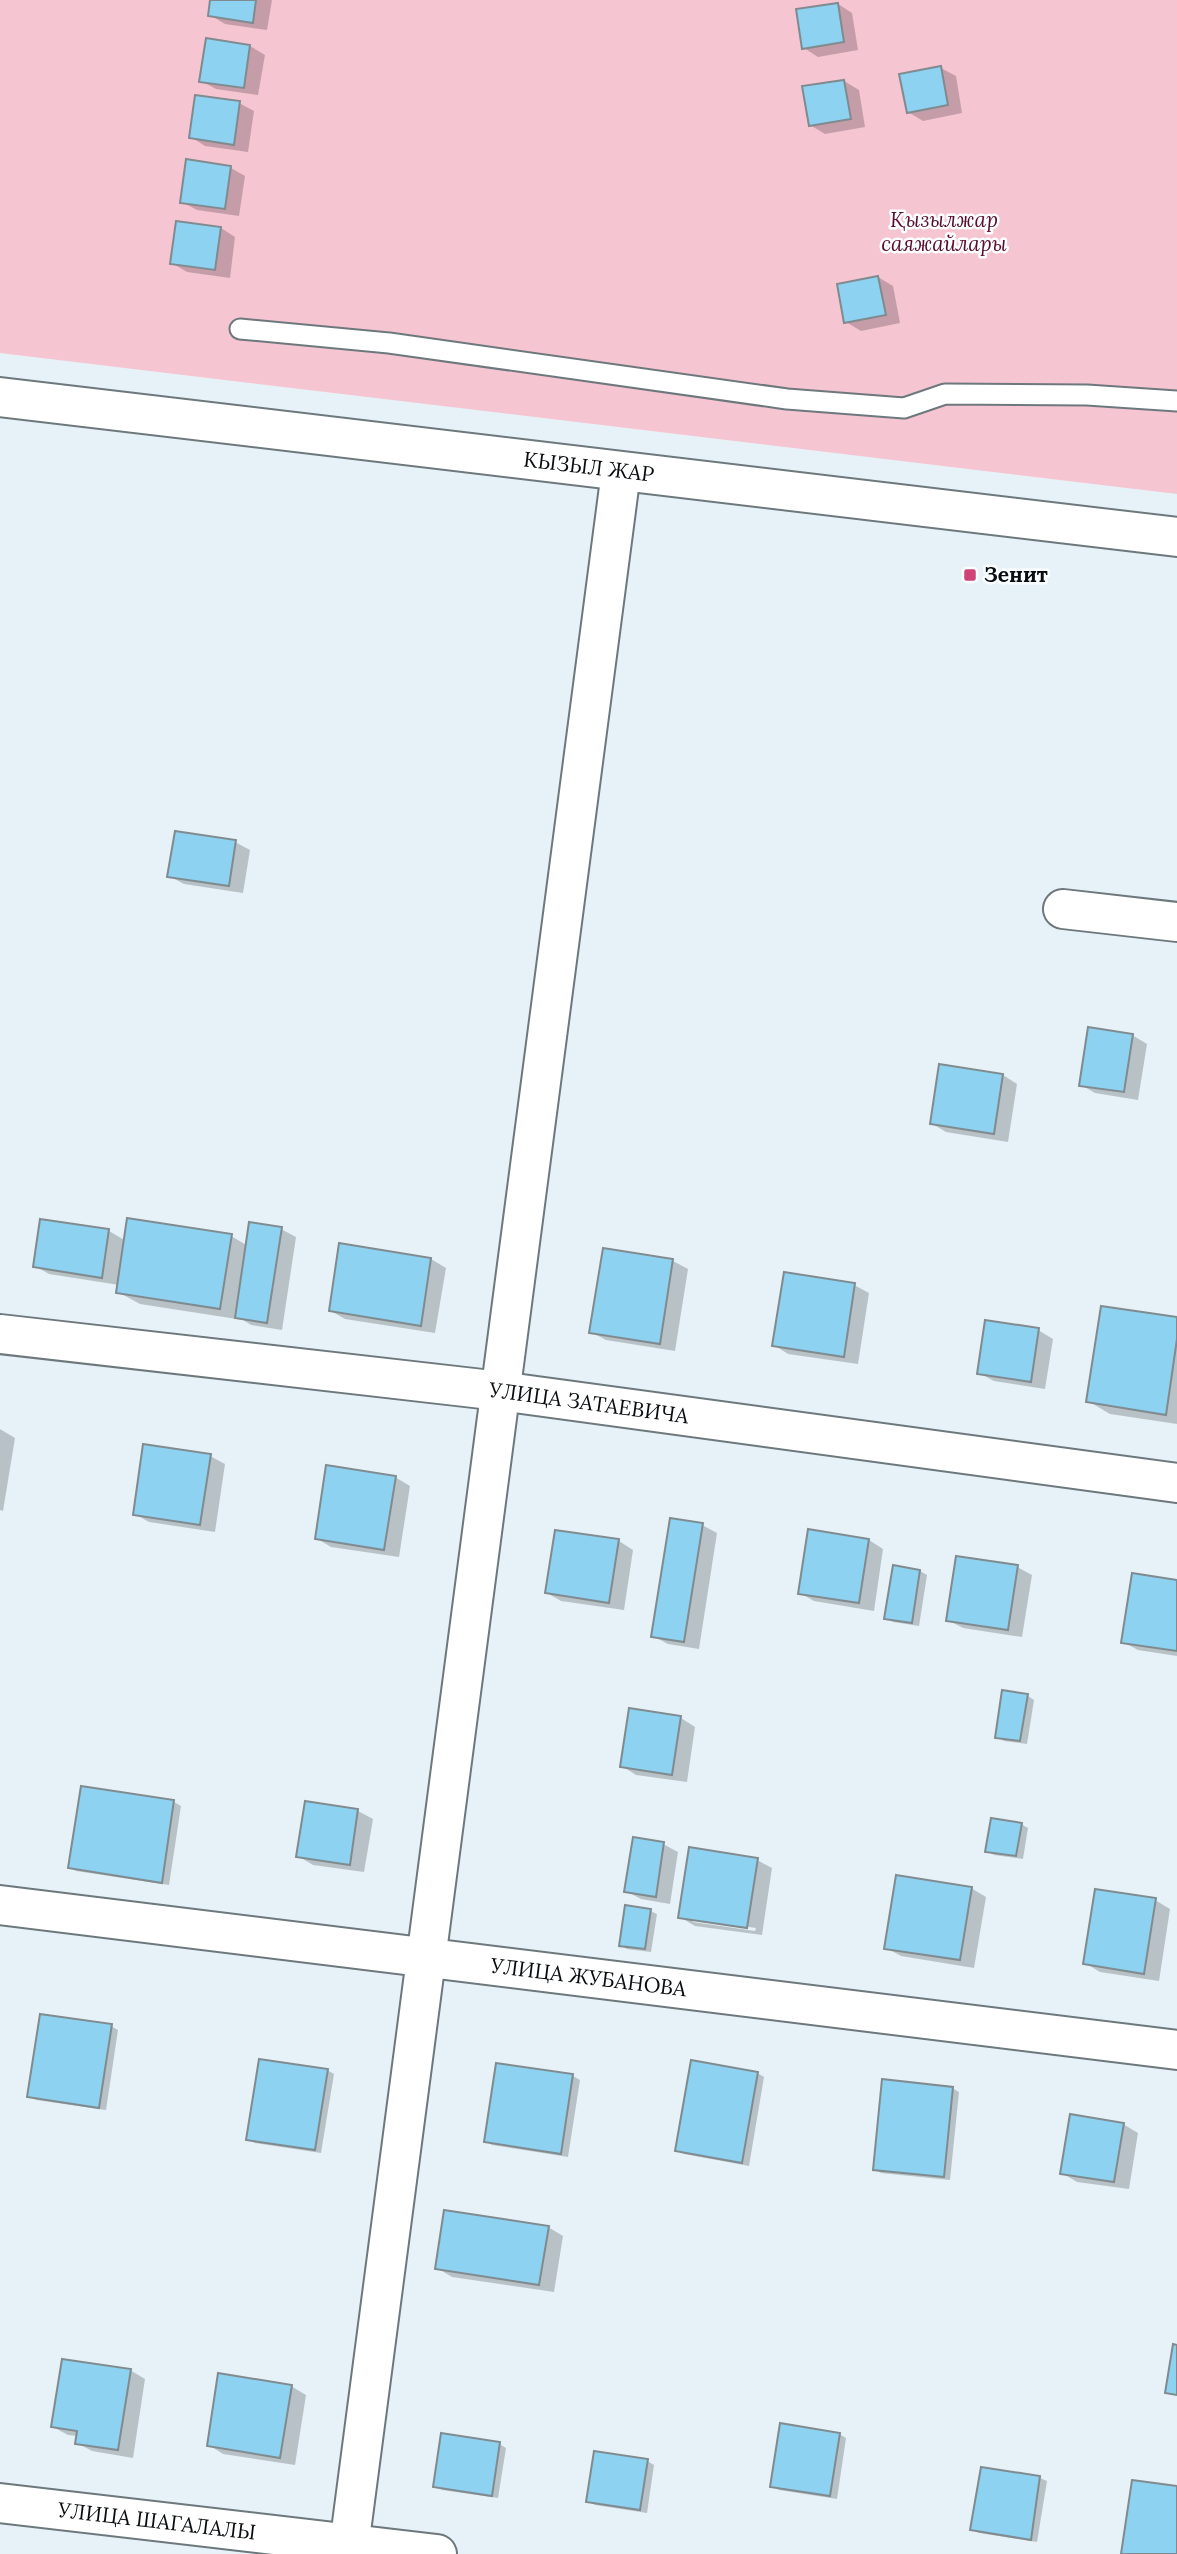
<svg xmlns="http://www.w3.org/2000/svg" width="1177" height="2554" font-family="Lora,serif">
  <rect width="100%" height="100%" fill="#e6f2f8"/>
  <path fill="#f6c5d2" d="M 0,0 L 1177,0 L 1177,494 L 0,353 Z"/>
  <path fill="#0003" fill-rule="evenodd" d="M 212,0 L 272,0 L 267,30 L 225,24 L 210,15 Z
    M 838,4 L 852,13 L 858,50 L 818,57 L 804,48 Z
    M 207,40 L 250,46 L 265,55 L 258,95 L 216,89 L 201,81 Z
    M 941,68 L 956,76 L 962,113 L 923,121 L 908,112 Z
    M 844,81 L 859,90 L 865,127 L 825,134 L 810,125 Z
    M 239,103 L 254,111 L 248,152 L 205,146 L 191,137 Z
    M 231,168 L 245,176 L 239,216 L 197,210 L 182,202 Z
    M 221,228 L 235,237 L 230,278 L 187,272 L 172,263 Z
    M 878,277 L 893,286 L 900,323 L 861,331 L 846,322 Z
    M 235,842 L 250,850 L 243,893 L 184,884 L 169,876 Z
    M 1132,1035 L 1147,1044 L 1138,1100 L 1095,1093 L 1081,1085 Z
    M 940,1066 L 1003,1075 L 1017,1084 L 1008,1142 L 946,1132 L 931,1123 Z
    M 281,1229 L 296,1237 L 282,1330 L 251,1325 L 243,1320 L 140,1304 L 118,1292 L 119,1285 L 49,1274 L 35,1266 L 109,1231 L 126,1241 L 231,1236 L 248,1246 Z
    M 341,1245 L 431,1259 L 446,1268 L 435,1333 L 345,1319 L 331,1311 Z
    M 604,1250 L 673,1261 L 688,1269 L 675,1351 L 606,1340 L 591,1332 Z
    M 854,1285 L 869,1293 L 858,1364 L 788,1354 L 774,1345 Z
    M 1177,1319 L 1177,1424 L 1110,1414 L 1088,1401 Z
    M 1038,1330 L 1053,1339 L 1045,1389 L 994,1381 L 979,1373 Z
    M 0,1429 L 15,1438 L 3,1511 L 0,1510 Z
    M 210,1456 L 225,1464 L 215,1532 L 149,1522 L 135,1514 Z
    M 395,1477 L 410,1486 L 399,1557 L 331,1547 L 316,1538 Z
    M 702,1525 L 717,1533 L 699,1649 L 668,1644 L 653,1636 Z
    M 869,1540 L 883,1549 L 874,1611 L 814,1601 L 800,1593 Z
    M 619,1541 L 633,1550 L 624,1610 L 561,1601 L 547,1593 Z
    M 894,1567 L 920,1571 L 927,1575 L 919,1626 L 893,1622 L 886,1618 Z
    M 1017,1567 L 1032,1575 L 1022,1637 L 963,1628 L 948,1620 Z
    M 1177,1581 L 1177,1656 L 1138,1650 L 1123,1642 Z
    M 1028,1696 L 1034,1700 L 1027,1744 L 1004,1741 L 997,1737 Z
    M 681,1718 L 695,1727 L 687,1782 L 636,1775 L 622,1766 Z
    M 82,1788 L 174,1802 L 181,1806 L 169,1885 L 76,1871 L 69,1867 Z
    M 307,1803 L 358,1811 L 373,1819 L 364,1872 L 313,1865 L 298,1856 Z
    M 1021,1824 L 1028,1828 L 1023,1859 L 994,1855 L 987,1851 Z
    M 663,1844 L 678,1852 L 670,1904 L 641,1899 L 626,1891 Z
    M 757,1860 L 772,1868 L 762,1935 L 695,1926 L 680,1917 ZM 693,1919 L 756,1928 L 755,1931 L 693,1922 Z
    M 971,1888 L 986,1897 L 974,1968 L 901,1956 L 886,1948 Z
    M 1155,1900 L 1170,1909 L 1159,1981 L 1100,1972 L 1085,1963 Z
    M 650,1911 L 657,1914 L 651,1952 L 627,1949 L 620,1945 Z
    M 111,2026 L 118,2030 L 106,2110 L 36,2100 L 29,2096 Z
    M 327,2070 L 334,2074 L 321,2153 L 255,2143 L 248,2139 Z
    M 757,2073 L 764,2077 L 749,2166 L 684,2154 L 677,2150 Z
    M 573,2076 L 580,2080 L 568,2157 L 492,2145 L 486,2141 Z
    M 952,2088 L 959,2092 L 950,2180 L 881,2173 L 874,2169 Z
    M 1123,2124 L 1138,2133 L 1129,2189 L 1077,2182 L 1062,2173 Z
    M 548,2227 L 563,2236 L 554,2292 L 452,2277 L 437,2268 Z
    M 130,2370 L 145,2379 L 133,2458 L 92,2451 L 77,2443 L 78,2436 L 68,2435 L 53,2427 Z
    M 291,2386 L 306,2395 L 295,2465 L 223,2454 L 209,2445 Z
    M 839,2434 L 846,2438 L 837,2499 L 779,2490 L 772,2486 Z
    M 499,2444 L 506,2448 L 498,2498 L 442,2490 L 435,2486 Z
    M 647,2461 L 654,2465 L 647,2513 L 595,2505 L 588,2501 Z
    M 982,2469 L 1040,2478 L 1047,2481 L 1037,2542 L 979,2533 L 972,2529 Z"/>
  <path fill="#8dd2f0" stroke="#808b90" stroke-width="2" d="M 210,0 L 256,0 L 253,23 L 208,16 Z
    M 838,3 L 844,42 L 802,49 L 796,9 Z
    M 206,38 L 250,45 L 244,88 L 199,82 Z
    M 941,66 L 948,105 L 907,113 L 899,74 Z
    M 844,80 L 851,119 L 809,126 L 802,86 Z
    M 195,95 L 240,101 L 234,145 L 189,138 Z
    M 186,159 L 231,166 L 225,209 L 180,203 Z
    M 176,221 L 221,227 L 215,270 L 170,264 Z
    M 878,276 L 886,315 L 844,323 L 837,284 Z
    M 175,831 L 236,840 L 229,886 L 167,877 Z
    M 1088,1027 L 1133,1034 L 1124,1092 L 1079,1086 Z
    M 939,1064 L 1003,1074 L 994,1134 L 930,1124 Z
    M 127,1218 L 232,1234 L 220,1309 L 116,1293 Z
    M 40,1219 L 109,1229 L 102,1278 L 33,1267 Z
    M 249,1222 L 282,1227 L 267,1323 L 235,1318 Z
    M 339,1243 L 431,1258 L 421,1326 L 329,1311 Z
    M 603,1248 L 673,1259 L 660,1344 L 589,1333 Z
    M 784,1272 L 855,1283 L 844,1357 L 772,1346 Z
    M 1101,1306 L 1177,1317 L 1177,1339 L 1166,1415 L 1086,1402 Z
    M 985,1320 L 1039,1328 L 1031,1382 L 977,1374 Z
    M 143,1444 L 211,1454 L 200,1525 L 133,1515 Z
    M 326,1465 L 396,1476 L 384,1550 L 315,1539 Z
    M 670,1518 L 703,1523 L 684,1642 L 651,1637 Z
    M 808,1529 L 869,1539 L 859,1603 L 798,1594 Z
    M 555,1530 L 619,1539 L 609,1603 L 545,1593 Z
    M 956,1556 L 1018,1565 L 1008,1630 L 946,1621 Z
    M 893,1565 L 920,1570 L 912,1623 L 884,1619 Z
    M 1132,1573 L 1177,1580 L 1177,1651 L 1121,1643 Z
    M 1002,1690 L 1028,1694 L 1020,1741 L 995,1738 Z
    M 629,1708 L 681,1716 L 672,1775 L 620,1767 Z
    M 81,1786 L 174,1800 L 162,1883 L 68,1868 Z
    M 305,1801 L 358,1809 L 350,1865 L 296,1857 Z
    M 991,1818 L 1022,1823 L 1016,1856 L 985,1852 Z
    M 633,1837 L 664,1842 L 656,1897 L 624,1892 Z
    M 689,1847 L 758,1858 L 747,1928 L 678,1918 Z
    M 896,1875 L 972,1887 L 960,1960 L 884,1949 Z
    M 1095,1889 L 1156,1898 L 1144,1974 L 1083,1964 Z
    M 625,1905 L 651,1909 L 645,1949 L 619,1946 Z
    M 40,2014 L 112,2024 L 99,2108 L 27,2097 Z
    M 259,2059 L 328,2069 L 315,2150 L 246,2140 Z
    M 691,2060 L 758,2072 L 742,2163 L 675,2151 Z
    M 496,2063 L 573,2074 L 561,2154 L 484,2142 Z
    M 882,2079 L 953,2087 L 944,2177 L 873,2170 Z
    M 1070,2114 L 1124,2123 L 1114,2182 L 1060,2174 Z
    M 444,2210 L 549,2226 L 539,2285 L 435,2269 Z
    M 1173,2344 L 1177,2345 L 1177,2395 L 1165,2393 Z
    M 62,2359 L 131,2369 L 118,2450 L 75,2444 L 77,2431 L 51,2427 Z
    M 218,2373 L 292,2385 L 280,2458 L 207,2446 Z
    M 780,2423 L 840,2433 L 830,2496 L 770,2487 Z
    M 441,2433 L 500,2442 L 492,2496 L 433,2487 Z
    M 594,2451 L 648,2459 L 640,2510 L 586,2502 Z
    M 981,2467 L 1040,2476 L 1031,2540 L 970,2530 Z
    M 1132,2480 L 1177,2486 L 1177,2554 L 1121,2554 Z"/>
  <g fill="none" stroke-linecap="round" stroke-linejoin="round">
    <g stroke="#6d787d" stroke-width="23">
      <path id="lane" d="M 240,329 L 389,343 L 787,399 L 904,408 L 945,394 L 1087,395 L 1177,401"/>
    </g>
    <g stroke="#6d787d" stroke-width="42">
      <g id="street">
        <path d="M 1063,909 L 1177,922"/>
        <path id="s1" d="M 0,1334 L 500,1391 L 1177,1483"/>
        <path id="s2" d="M 0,1905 L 1177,2050"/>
        <path id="s3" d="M 0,2503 L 437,2554"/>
        <path d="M 348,2554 L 621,472"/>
      </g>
    </g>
    <g stroke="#6d787d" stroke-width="42">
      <g id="secondary">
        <path id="s4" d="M 0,397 L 1177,537"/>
      </g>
    </g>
    <use href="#lane" stroke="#fff" stroke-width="19"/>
    <use href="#street" stroke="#fff" stroke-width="38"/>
    <use href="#secondary" stroke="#fff" stroke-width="38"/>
  </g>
  <rect fill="#ce4277" stroke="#fbfeff" stroke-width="2.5" x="963" y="568" width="14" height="14" rx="3.5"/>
  <g text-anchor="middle" stroke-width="5" stroke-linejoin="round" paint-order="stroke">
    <g font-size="21" font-style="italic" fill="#5a0d2e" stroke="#fbfeff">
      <text x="944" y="227">Қызылжар<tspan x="944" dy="24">саяжайлары</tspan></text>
    </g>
    <g font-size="21" fill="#090d0f" stroke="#fbfeff">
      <text dy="7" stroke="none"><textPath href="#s4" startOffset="593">КЫЗЫЛ ЖАР</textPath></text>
      <text dy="7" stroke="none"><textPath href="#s1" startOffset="593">УЛИЦА ЗАТАЕВИЧА</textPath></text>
      <text dy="7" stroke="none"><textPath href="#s2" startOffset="593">УЛИЦА ЖУБАНОВА</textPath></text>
      <text dy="7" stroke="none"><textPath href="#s3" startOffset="158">УЛИЦА ШАГАЛАЛЫ</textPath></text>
    </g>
    <g font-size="21" font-weight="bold" fill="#090d0f" stroke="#fbfeff" text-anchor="start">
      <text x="984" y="582">Зенит</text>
    </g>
  </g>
</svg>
